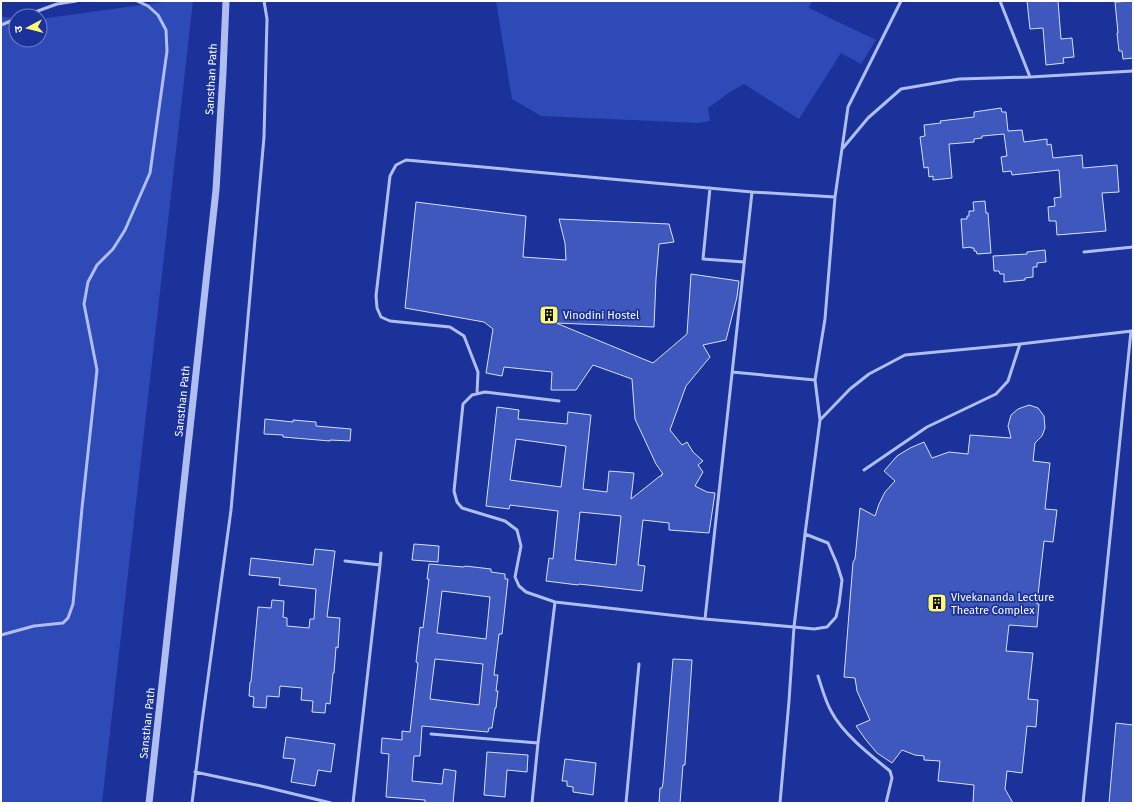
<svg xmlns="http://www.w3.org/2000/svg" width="1134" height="804" font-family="'Fira Sans','Noto Sans Devanagari',sans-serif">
  <rect width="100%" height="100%" fill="#1a3299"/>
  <path fill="#2e4ab6" d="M 170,1 L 193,1 L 102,803 L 1,803 L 1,17 L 16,18 L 16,40 L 40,40 L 40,19 Z
    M 496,1 L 812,1 L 809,8 L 876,40 L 861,64 L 841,53 L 799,119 L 744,84 L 730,92 L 708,108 L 710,121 L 698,123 L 541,116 L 512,99 Z"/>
  <path fill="#3f58be" stroke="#d7dffc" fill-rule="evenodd" d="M 1027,1 L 1058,1 L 1061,39 L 1072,38 L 1074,57 L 1063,58 L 1064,63 L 1046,65 L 1043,28 L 1030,29 Z
    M 1133,1 L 1133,58 L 1123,59 L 1122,51 L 1119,51 L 1117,33 L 1118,33 L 1115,2 Z
    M 1001,108 L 1002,112 L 1006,112 L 1008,131 L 1022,130 L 1024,142 L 1047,139 L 1047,145 L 1051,144 L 1053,158 L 1082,155 L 1083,168 L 1117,165 L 1119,192 L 1102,193 L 1106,231 L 1057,235 L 1056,221 L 1049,221 L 1048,207 L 1055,206 L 1054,198 L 1061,197 L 1059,170 L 1012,175 L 1011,171 L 1003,172 L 1001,157 L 1007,156 L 1004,134 L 982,136 L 982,138 L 974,139 L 974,142 L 949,144 L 952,178 L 933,180 L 933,176 L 929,177 L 928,167 L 924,168 L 920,137 L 925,136 L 924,125 L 941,123 L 940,121 L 974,117 L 974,112 Z
    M 985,201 L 986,213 L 988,213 L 991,253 L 977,254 L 976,251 L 974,251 L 974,248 L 971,248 L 971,247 L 963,248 L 961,219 L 967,219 L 967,216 L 969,216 L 969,211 L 974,211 L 973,202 Z
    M 416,202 L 526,216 L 523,257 L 566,260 L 565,243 L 559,219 L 669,224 L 674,242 L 659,244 L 656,279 L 654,327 L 556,323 L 653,363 L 687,334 L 691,274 L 739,281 L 737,297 L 726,340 L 703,345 L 710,357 L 686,386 L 670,430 L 682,445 L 687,442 L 693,452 L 703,461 L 698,465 L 703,472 L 695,486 L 707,492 L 715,493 L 709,533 L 669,530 L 669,523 L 643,520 L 638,565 L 645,566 L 642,591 L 579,584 L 578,585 L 546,581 L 549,558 L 553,559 L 558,511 L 510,505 L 509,509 L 486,506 L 497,407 L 519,410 L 518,419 L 567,424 L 568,412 L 591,415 L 583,489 L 607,492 L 609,471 L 634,473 L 631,499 L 660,476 L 662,476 L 661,475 L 663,474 L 656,464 L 635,419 L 632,379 L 593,365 L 576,390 L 551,390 L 552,372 L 504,367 L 502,376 L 486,373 L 493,329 L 484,322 L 405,308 ZM 516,439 L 566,446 L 561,487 L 510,480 ZM 580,512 L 621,516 L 616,565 L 575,560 Z
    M 1045,250 L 1046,262 L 1037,263 L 1037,267 L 1033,267 L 1033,277 L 1025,278 L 1025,280 L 1004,282 L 1004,274 L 1000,274 L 999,271 L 994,271 L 993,256 L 1027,254 L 1027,252 Z
    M 1029,405 L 1038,408 L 1044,416 L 1045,428 L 1042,436 L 1035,443 L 1033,461 L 1050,463 L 1045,509 L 1057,510 L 1053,542 L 1044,541 L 1037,604 L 1039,604 L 1037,627 L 1009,625 L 1006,651 L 1033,653 L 1028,699 L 1038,700 L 1036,727 L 1027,726 L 1022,773 L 1007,771 L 1005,789 L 1013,803 L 973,803 L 974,785 L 938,781 L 940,761 L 924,760 L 924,756 L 915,755 L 902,750 L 892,763 L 877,753 L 866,740 L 856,726 L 870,720 L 857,691 L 855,678 L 844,677 L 853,562 L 855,559 L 860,508 L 875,516 L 879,504 L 885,492 L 895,481 L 884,471 L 897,456 L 910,448 L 924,442 L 932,458 L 949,452 L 968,454 L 970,435 L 1011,438 L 1008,426 L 1011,415 L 1018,409 Z
    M 265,419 L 293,422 L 293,420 L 316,422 L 316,426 L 351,429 L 350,441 L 330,440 L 330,441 L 283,437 L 283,435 L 264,434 Z
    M 414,544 L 439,546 L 438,562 L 412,560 Z
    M 315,549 L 335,551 L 327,617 L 340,618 L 338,648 L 336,647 L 334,673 L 333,673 L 330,704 L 326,703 L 325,713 L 312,712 L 313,701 L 301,700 L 302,688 L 280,686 L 279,697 L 267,696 L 266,708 L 253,707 L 254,697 L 249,696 L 250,682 L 251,682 L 258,607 L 271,608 L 272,600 L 284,601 L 283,617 L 287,618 L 287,626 L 309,628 L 310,619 L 314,619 L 316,589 L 279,585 L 280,578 L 249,575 L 251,558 L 313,565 Z
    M 429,564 L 464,567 L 465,566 L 491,569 L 491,572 L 505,574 L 505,579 L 508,579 L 502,634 L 499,634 L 494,675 L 498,675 L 496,691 L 498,691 L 496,708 L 495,708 L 492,728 L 489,728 L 488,732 L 422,726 L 420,756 L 414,756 L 412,781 L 442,784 L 444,769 L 456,771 L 453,803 L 425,803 L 425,800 L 386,797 L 389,754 L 381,753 L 382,738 L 402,740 L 402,731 L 410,732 L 418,663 L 416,662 L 420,627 L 423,628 L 429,579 L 427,579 ZM 442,591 L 490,597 L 486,639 L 437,633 ZM 435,659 L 483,664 L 479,705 L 430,699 Z
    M 673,659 L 692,660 L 685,765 L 683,765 L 680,803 L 659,803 L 660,788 L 662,788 L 663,783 Z
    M 1116,723 L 1133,725 L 1133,803 L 1109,803 Z
    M 286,737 L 335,744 L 331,772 L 318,770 L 315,786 L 291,782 L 295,759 L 283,758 Z
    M 487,752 L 528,755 L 527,772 L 507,770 L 505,797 L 484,795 Z
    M 565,759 L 596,763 L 593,795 L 573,792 L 573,787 L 567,786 L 567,781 L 562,781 Z"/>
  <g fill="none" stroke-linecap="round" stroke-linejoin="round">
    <path stroke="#b0bdf1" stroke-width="3" d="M 1000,1 L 1030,77
      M 24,16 L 57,4 L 76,1
      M 1,25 L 16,19
      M 843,148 L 868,118 L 901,89 L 959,79 L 1030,77 L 1133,71
      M 710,188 L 703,259 L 744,262
      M 1084,252 L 1133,247
      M 732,372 L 815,380
      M 477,394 L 478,372 L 464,336 L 450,327 L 390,321 L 381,317 L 377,308 L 376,296 L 390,176 L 396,165 L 406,160 L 752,192 L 835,197
      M 559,401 L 485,392 L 472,395 L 463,404 L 454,491 L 457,502 L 462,508 L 505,521 L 517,530 L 521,546 L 515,577 L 519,586 L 526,592 L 555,602 L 705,619 L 794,627 L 814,629 L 827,627 L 836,617 L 839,604 L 842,580 L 837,564 L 828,543 L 805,534
      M 820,420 L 850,389 L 869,374 L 905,355 L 1020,344 L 1132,331
      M 864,470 L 927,427 L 996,394 L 1008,381 L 1020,344
      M 345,561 L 380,565 L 353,803
      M 380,565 L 381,553
      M 705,619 L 752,192
      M 1,635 L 34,626 L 63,623 L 68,618 L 73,604 L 82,508 L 97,370 L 84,304 L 88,282 L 97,265 L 113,249 L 125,230 L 150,173 L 167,51 L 166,30 L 158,15 L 148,6 L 137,1
      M 818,676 C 822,688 825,700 831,711 C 843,734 870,755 890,771 L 892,778 L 886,803
      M 431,734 L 538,743
      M 195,772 L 261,786 L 331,803
      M 192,803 L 202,722 L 231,510 L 264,137 L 267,19 L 264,1
      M 532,803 L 538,743 L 555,602
      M 626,803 L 639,664
      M 780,803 L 789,701 L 794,627 L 805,534 L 820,420 L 815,380 L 825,319 L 835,197 L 848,107 L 901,1
      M 1083,803 L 1131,331"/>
    <path stroke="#b0bdf1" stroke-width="7" d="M 149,803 L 216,190 L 223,73 L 226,1"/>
  </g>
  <defs>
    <g id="building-square" transform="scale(1)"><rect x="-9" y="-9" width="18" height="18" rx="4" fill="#fffa70" stroke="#1a3299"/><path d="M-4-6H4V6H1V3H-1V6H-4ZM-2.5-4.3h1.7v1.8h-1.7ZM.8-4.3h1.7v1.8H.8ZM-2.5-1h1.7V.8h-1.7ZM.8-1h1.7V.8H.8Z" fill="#111"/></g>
  </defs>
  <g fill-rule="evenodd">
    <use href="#building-square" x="549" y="315"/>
    <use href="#building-square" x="937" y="603"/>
  </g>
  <g text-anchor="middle" stroke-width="3.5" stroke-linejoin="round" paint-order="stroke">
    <g font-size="11" fill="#fff" stroke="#1a3299">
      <text transform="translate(211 79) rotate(-87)" y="4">Sansthan Path</text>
      <text transform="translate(182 401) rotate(-84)" y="4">Sansthan Path</text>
      <text transform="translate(147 723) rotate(-84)" y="4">Sansthan Path</text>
    </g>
    <g font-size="11" fill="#fff" stroke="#1a3299" text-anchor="start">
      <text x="563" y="319">Vinodini Hostel</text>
      <text x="951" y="601">Vivekananda Lecture<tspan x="951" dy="13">Theatre Complex</tspan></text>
    </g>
  </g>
  <rect width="1134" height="804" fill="none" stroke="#ffffff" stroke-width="4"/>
  <g transform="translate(28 28) rotate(263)"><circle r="19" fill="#1a3299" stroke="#7684c2"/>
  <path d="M0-3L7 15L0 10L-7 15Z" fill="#fffa70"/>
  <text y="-6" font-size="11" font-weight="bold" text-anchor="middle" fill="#ffffff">उ</text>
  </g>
</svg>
